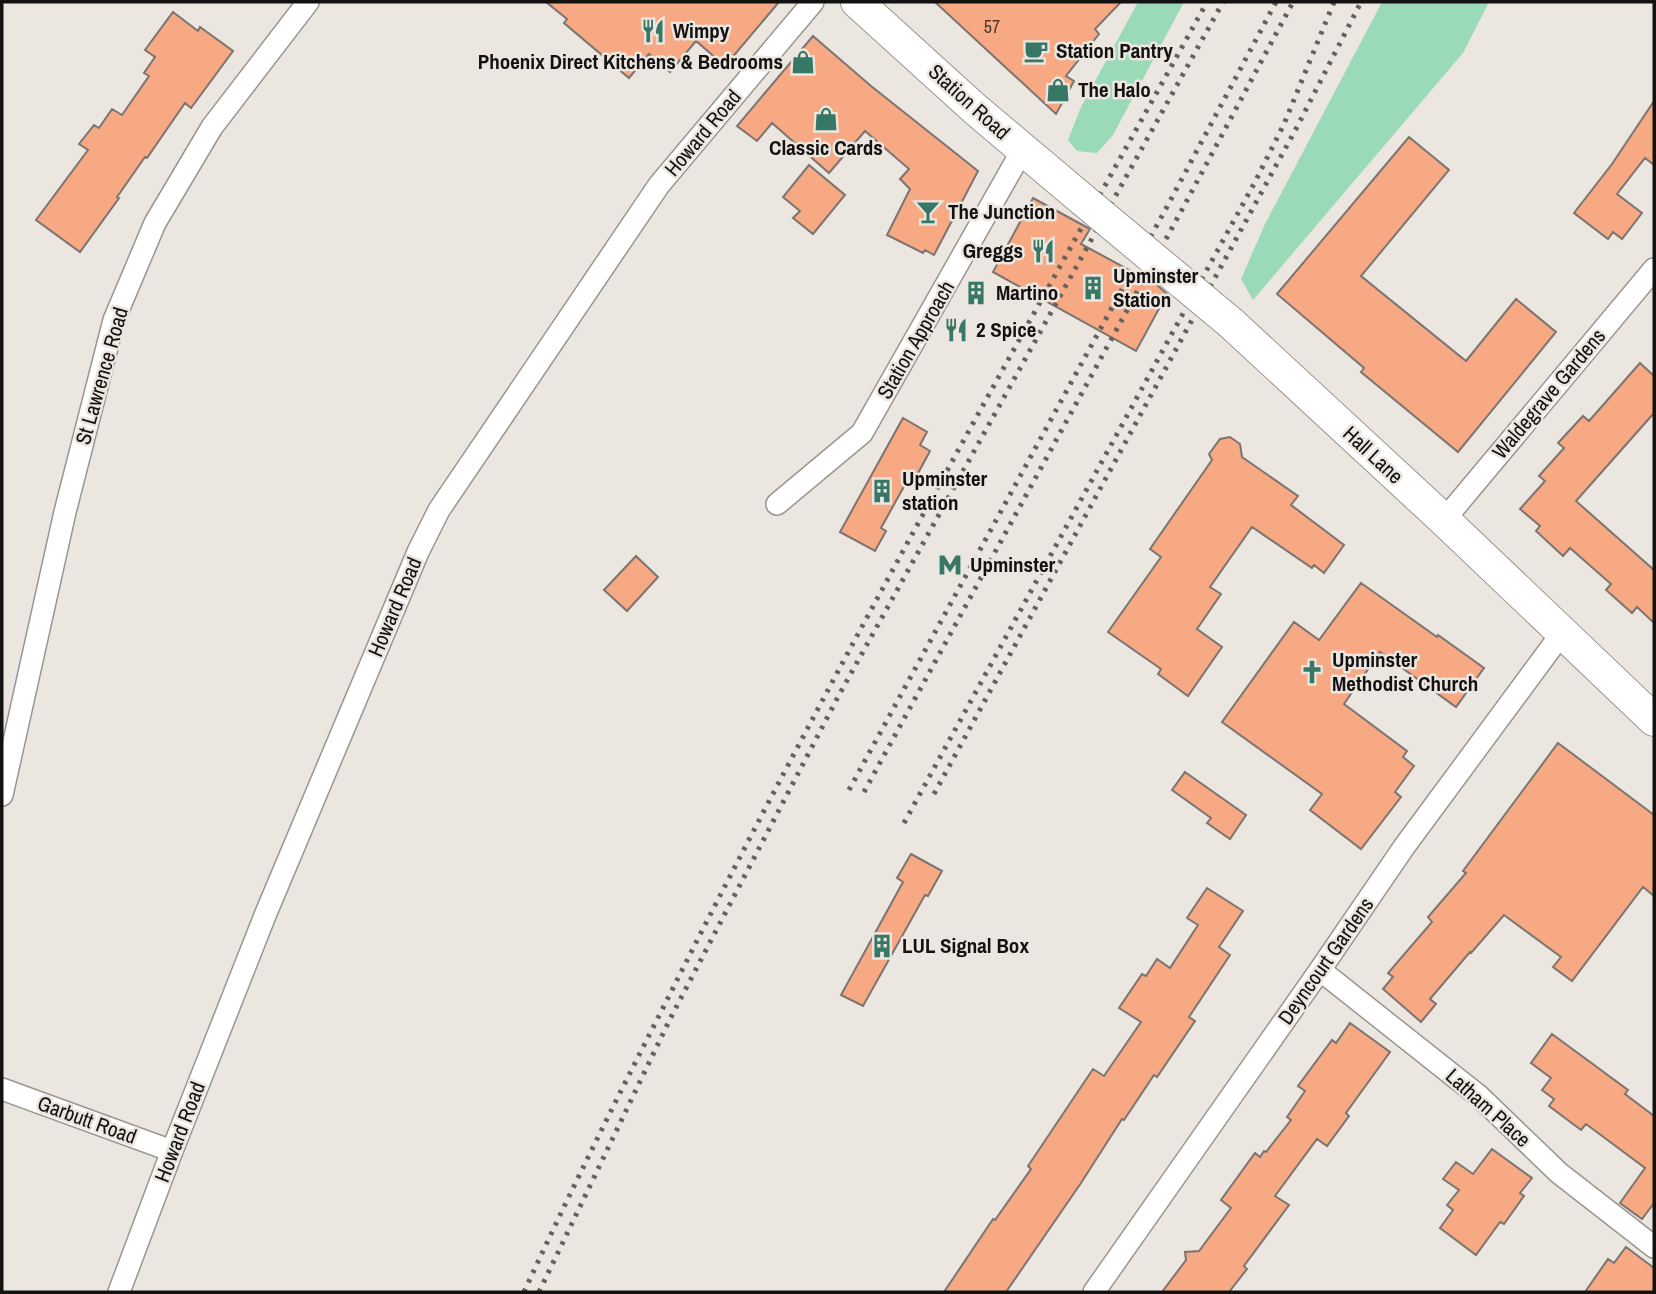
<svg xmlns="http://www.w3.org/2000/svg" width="1656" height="1294" font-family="'Archivo Narrow',sans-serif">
  <rect width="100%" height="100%" fill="#ece6e0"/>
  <path fill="#9bdab7" d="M 1138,2 L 1184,2 L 1113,135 L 1097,153 L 1077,151 L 1068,140 L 1081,107 Z
    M 1382,2 L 1489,2 L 1463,53 L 1253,300 L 1241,279 L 1265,224 Z"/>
  <path fill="#f6a982" stroke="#7b7470" stroke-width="2" d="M 546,2 L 779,2 L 725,66 L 696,41 L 670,72 L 649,54 L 629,78 L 564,23 L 567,19 Z
    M 935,2 L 1121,2 L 1095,29 L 1099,34 L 1066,76 L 1074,81 L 1056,114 Z
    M 173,12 L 198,31 L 200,27 L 233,51 L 191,108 L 185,103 L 147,158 L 145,157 L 117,197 L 119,198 L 80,252 L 36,220 L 88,150 L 79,144 L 94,125 L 99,128 L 112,109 L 122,115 L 149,76 L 144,73 L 155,57 L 145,50 Z
    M 813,36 L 871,86 L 978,171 L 934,255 L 925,250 L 923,253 L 887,235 L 910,189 L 900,179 L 909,169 L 865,131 L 829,173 L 772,123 L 757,141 L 737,126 Z
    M 1654,101 L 1654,165 L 1645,158 L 1617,194 L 1642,213 L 1622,239 L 1613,232 L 1608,239 L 1574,213 L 1612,164 Z
    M 1409,137 L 1449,170 L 1361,276 L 1466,361 L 1516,299 L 1556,332 L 1458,452 L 1361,372 L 1364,368 L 1277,294 Z
    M 809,165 L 845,195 L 813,234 L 793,218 L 800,211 L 783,197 Z
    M 1033,198 L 1090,229 L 1081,244 L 1157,285 L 1167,294 L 1136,351 L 993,272 Z
    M 1640,363 L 1654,376 L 1654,413 L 1576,501 L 1654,570 L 1654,623 L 1637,607 L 1632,613 L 1606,590 L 1611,584 L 1570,548 L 1563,556 L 1536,531 L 1540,526 L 1520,509 L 1545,481 L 1539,476 L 1564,448 L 1558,443 L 1583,416 L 1589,421 Z
    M 903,418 L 927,432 L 920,445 L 930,451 L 917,475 L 912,472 L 881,528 L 886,531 L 875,551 L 840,532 Z
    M 1230,437 L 1240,444 L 1242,457 L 1298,496 L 1291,505 L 1344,545 L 1324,573 L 1314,565 L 1312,568 L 1252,527 L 1210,587 L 1221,594 L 1197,629 L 1222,647 L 1188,696 L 1158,674 L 1161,669 L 1108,632 L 1161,557 L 1150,549 L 1212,460 L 1209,454 L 1220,439 Z
    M 636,556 L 658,577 L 627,611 L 604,590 Z
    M 1361,583 L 1437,637 L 1438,635 L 1484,668 L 1456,707 L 1380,652 L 1344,704 L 1407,751 L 1403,757 L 1414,766 L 1395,792 L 1401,797 L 1361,849 L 1310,810 L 1322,794 L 1222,722 L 1294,622 L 1319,640 Z
    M 1558,743 L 1654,815 L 1654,896 L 1643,887 L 1572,981 L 1553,967 L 1561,957 L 1504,915 L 1471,953 L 1470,952 L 1430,999 L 1436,1004 L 1421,1022 L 1383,989 L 1393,977 L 1388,973 L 1432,922 L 1428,917 L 1466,873 L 1463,871 Z
    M 1185,772 L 1246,815 L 1230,839 L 1207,823 L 1211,818 L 1172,790 Z
    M 911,854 L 942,871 L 928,896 L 925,895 L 863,1006 L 841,995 L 903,882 L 897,878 Z
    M 1207,888 L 1243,911 L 1219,947 L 1230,955 L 1189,1017 L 1195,1021 L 1157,1077 L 1154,1075 L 1124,1120 L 1122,1119 L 1081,1183 L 1006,1292 L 944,1292 L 993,1219 L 995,1220 L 1031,1169 L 1028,1166 L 1093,1069 L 1104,1076 L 1141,1022 L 1119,1008 L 1142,974 L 1146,976 L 1157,959 L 1170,968 L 1198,925 L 1187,918 Z
    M 1350,1023 L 1390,1052 L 1346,1113 L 1349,1116 L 1327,1146 L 1317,1139 L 1275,1196 L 1289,1205 L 1244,1266 L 1247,1269 L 1229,1292 L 1162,1292 L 1186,1260 L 1185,1252 L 1199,1251 L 1231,1208 L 1221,1200 L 1255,1153 L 1260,1157 L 1264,1151 L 1266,1152 L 1291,1120 L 1287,1117 L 1305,1091 L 1298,1086 L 1332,1040 L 1336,1043 Z
    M 1552,1034 L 1628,1090 L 1625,1094 L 1654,1116 L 1654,1203 L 1642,1219 L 1620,1203 L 1645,1168 L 1586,1124 L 1581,1130 L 1549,1106 L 1554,1099 L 1542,1090 L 1551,1078 L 1531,1063 Z
    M 1492,1149 L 1532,1178 L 1520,1193 L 1524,1196 L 1504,1224 L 1500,1222 L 1476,1255 L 1440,1228 L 1453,1210 L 1447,1205 L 1459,1190 L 1443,1179 L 1456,1162 L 1473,1174 Z
    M 1626,1247 L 1654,1268 L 1654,1292 L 1585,1292 L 1608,1259 L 1614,1263 Z"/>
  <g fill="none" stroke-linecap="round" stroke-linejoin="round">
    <g stroke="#9b9590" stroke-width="24">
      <path id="street" d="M 777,504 L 862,433 L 1023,149
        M 1444,520 L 1654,269
        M 2,795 L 65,512 L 114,320 L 155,223 L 212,127 L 308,2
        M 1320,970 L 1479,1096 L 1559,1173 L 1654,1247
        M 2,1089 L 172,1151
        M 119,1292 L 172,1151 L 266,913 L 418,552 L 439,510 L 659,185 L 813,2
        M 1094,1292 L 1320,970 L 1404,847 L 1562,633"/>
    </g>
    <g stroke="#9b9590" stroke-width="34">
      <path id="secondary" d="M 857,2 L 975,109 L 1083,200
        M 1231,323 L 1444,520 L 1654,720"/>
    </g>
    <use href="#street" stroke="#fff" stroke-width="21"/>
    <use href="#secondary" stroke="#fff" stroke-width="32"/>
    <path stroke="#65615e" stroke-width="5" stroke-dasharray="3.5 7" stroke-linecap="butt" d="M 849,790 L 1169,203 L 1276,2
      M 864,792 L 1184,206 L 1293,2
      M 934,794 L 1297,127 L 1361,2
      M 904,823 L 1255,182 L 1284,124 L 1334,2
      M 524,1292 C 569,1194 617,1098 666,1002 C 836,663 1023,334 1207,2
      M 539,1292 L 670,1019 L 839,695 L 1223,2"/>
    <g stroke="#9b9590" stroke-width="34" stroke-linecap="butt">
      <path id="secondary-bridge" d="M 1083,200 L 1231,323"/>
    </g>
    <use href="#secondary-bridge" stroke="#fff" stroke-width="32"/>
  </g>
  <defs>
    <g id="restaurant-bare" transform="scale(1.89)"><path d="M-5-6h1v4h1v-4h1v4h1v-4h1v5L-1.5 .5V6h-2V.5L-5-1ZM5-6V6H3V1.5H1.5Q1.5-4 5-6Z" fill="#377765" stroke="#ece6e0" stroke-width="2.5" paint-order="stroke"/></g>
    <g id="cafe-bare" transform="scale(1.89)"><path d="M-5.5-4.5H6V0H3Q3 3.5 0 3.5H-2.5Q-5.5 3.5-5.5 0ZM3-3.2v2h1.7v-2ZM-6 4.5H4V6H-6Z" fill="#377765" stroke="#ece6e0" stroke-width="2.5" paint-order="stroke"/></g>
    <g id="shop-bare" transform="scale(1.89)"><path d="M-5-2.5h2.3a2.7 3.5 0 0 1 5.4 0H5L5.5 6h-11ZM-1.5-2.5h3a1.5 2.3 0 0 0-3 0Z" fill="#377765" stroke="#ece6e0" stroke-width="2.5" paint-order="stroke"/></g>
    <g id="bar-bare" transform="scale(1.89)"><path d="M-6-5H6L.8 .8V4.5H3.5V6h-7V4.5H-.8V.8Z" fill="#377765" stroke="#ece6e0" stroke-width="2.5" paint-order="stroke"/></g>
    <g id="building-bare" transform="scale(1.89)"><path d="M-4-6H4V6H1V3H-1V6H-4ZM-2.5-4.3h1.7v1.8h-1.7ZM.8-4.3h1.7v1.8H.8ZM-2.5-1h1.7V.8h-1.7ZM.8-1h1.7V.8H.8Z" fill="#377765" stroke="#ece6e0" stroke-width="2.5" paint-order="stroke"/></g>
    <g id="metro-bare" transform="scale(1.89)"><path d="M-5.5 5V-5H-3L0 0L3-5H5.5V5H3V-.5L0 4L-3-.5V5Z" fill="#377765" stroke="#ece6e0" stroke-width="2.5" paint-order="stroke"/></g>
    <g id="church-bare" transform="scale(1.89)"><path d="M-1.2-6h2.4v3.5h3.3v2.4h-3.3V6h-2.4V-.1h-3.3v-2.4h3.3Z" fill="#377765" stroke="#ece6e0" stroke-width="2.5" paint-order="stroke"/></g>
  </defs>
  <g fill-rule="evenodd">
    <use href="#restaurant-bare" x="653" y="31"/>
    <use href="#cafe-bare" x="1036" y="51"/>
    <use href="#shop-bare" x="803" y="62"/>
    <use href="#shop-bare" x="1058" y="90"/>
    <use href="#shop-bare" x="826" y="119"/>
    <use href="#bar-bare" x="928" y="212"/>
    <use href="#restaurant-bare" x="1043" y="251"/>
    <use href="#building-bare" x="1093" y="288"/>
    <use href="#building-bare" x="976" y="293"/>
    <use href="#restaurant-bare" x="956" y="330"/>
    <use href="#building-bare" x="882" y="491"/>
    <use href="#metro-bare" x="950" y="565"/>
    <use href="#church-bare" x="1312" y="672"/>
    <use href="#building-bare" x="882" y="946"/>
  </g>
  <g text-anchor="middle" stroke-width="5" stroke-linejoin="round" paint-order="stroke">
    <g font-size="18" fill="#4c382c">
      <text x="992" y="33">57</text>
    </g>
    <g font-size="21" font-weight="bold" fill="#141210" stroke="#ece6e0" text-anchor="start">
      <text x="673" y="38">Wimpy</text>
      <text x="1056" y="58">Station Pantry</text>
      <text x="783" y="69" text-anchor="end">Phoenix Direct Kitchens &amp; Bedrooms</text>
      <text x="1078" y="97">The Halo</text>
      <text x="826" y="155" text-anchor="middle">Classic Cards</text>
      <text x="948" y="219">The Junction</text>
      <text x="1023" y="258" text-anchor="end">Greggs</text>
      <text x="1113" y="283">Upminster<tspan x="1113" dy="24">Station</tspan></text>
      <text x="996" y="300">Martino</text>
      <text x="976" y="337">2 Spice</text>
      <text x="902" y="486">Upminster<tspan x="902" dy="24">station</tspan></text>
      <text x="970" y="572">Upminster</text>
      <text x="1332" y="667">Upminster<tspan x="1332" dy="24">Methodist Church</tspan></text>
      <text x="902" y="953">LUL Signal Box</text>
    </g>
    <g font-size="21" fill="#141210" stroke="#ece6e0">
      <text transform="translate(969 102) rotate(42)" y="7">Station Road</text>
      <text transform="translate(703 133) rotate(-50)" y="7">Howard Road</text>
      <text transform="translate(916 340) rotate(-60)" y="7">Station Approach</text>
      <text transform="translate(102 376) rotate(-74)" y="7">St Lawrence Road</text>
      <text transform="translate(1549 394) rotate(-50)" y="7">Waldegrave Gardens</text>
      <text transform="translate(1373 455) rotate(43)" y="7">Hall Lane</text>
      <text transform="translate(395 607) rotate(-67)" y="7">Howard Road</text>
      <text transform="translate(1326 961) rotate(-55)" y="7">Deyncourt Gardens</text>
      <text transform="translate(1488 1108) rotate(42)" y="7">Latham Place</text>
      <text transform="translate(87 1120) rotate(20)" y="7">Garbutt Road</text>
      <text transform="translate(180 1132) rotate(-69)" y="7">Howard Road</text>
    </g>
  </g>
  <rect width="1656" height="1294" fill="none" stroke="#141210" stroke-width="7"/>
</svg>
